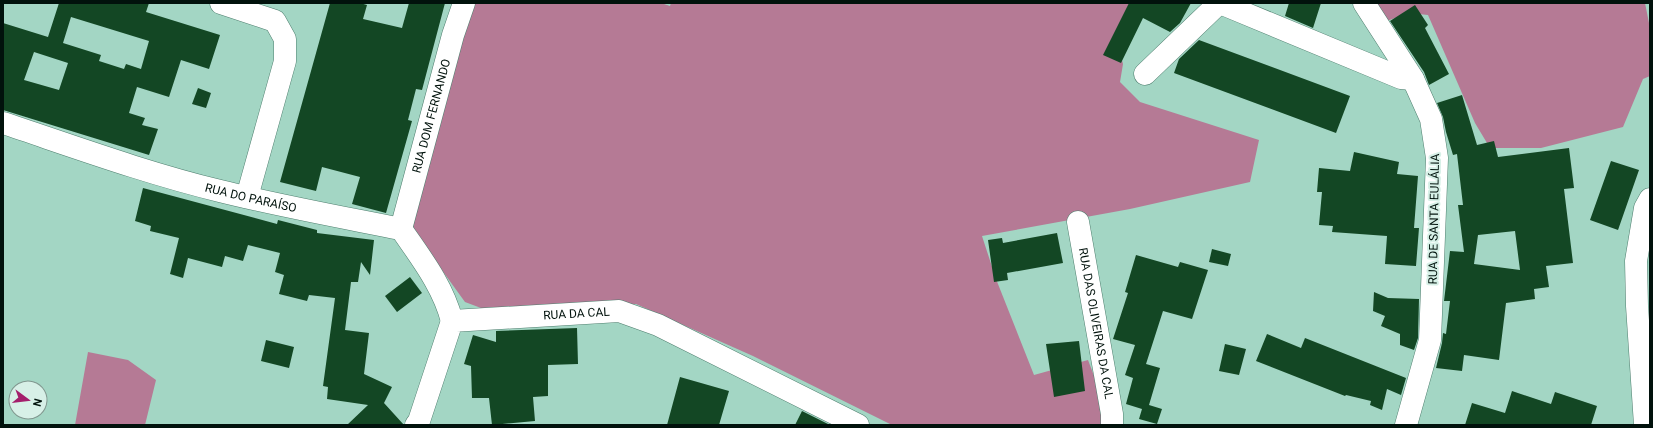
<svg xmlns="http://www.w3.org/2000/svg" width="1653" height="428" font-family="Roboto,sans-serif">
  <rect width="100%" height="100%" fill="#a3d6c4"/>
  <path fill="#b57a95" d="M 469,3 L 661,3 L 670,6 L 671,3 L 1152,3 L 1116,37 L 1123,64 L 1120,82 L 1140,102 L 1259,140 L 1250,182 L 1130,209 L 982,236 L 996,279 L 1034,375 L 1088,360 L 1110,418 L 1108,425 L 892,425 L 753,356 L 636,304 L 481,308 L 465,302 L 415,233 L 410,215 Z
    M 1373,3 L 1645,3 L 1650,28 L 1650,76 L 1643,79 L 1623,127 L 1541,148 L 1490,148 L 1475,123 L 1428,15 L 1409,13 L 1384,22 Z
    M 88,352 L 128,360 L 156,380 L 145,425 L 75,425 Z"/>
  <path fill="#134724" fill-rule="evenodd" d="M 59,3 L 149,3 L 146,12 L 220,35 L 209,69 L 181,60 L 169,97 L 137,87 L 129,113 L 145,118 L 142,125 L 158,129 L 149,155 L 3,110 L 3,23 L 48,37 ZM 71,17 L 149,41 L 141,69 L 126,64 L 124,69 L 99,61 L 101,55 L 63,43 ZM 34,52 L 68,63 L 59,90 L 24,80 Z
    M 330,3 L 360,3 L 367,5 L 363,19 L 402,28 L 409,3 L 445,3 L 422,90 L 416,89 L 408,120 L 412,121 L 386,213 L 352,204 L 360,177 L 322,167 L 316,191 L 280,182 Z
    M 1129,3 L 1191,3 L 1180,23 L 1170,32 L 1143,18 L 1121,63 L 1103,55 Z
    M 1289,3 L 1321,3 L 1313,28 L 1285,16 Z
    M 1415,5 L 1428,25 L 1425,28 L 1449,74 L 1429,85 L 1424,72 L 1390,21 Z
    M 1199,40 L 1350,96 L 1336,133 L 1174,73 L 1179,59 Z
    M 198,88 L 211,93 L 206,108 L 192,104 Z
    M 1462,95 L 1477,145 L 1494,141 L 1498,157 L 1569,148 L 1574,188 L 1564,189 L 1573,263 L 1546,266 L 1549,287 L 1534,289 L 1535,299 L 1506,303 L 1499,360 L 1464,355 L 1462,371 L 1436,368 L 1442,343 L 1443,333 L 1446,334 L 1450,301 L 1444,301 L 1450,251 L 1464,252 L 1458,205 L 1463,205 L 1457,154 L 1453,155 L 1446,132 L 1443,117 L 1437,103 ZM 1515,231 L 1520,270 L 1474,264 L 1478,235 Z
    M 1354,152 L 1399,162 L 1397,174 L 1418,176 L 1414,228 L 1419,228 L 1416,266 L 1385,264 L 1387,236 L 1332,232 L 1333,226 L 1319,225 L 1322,192 L 1317,192 L 1319,168 L 1350,171 Z
    M 1611,161 L 1639,170 L 1618,230 L 1590,220 Z
    M 143,188 L 277,224 L 278,220 L 317,230 L 317,233 L 374,240 L 370,275 L 361,262 L 358,282 L 351,282 L 345,330 L 369,333 L 364,374 L 392,387 L 384,403 L 404,425 L 347,425 L 368,405 L 327,399 L 328,387 L 323,386 L 335,298 L 309,295 L 307,301 L 279,294 L 284,275 L 275,272 L 280,253 L 248,245 L 243,261 L 225,256 L 222,267 L 188,258 L 183,278 L 170,274 L 179,238 L 150,231 L 151,226 L 135,221 Z
    M 1057,233 L 1063,263 L 1007,273 L 1008,280 L 994,282 L 988,240 L 1002,238 L 1003,243 Z
    M 1212,249 L 1231,254 L 1228,266 L 1209,262 Z
    M 1136,255 L 1178,267 L 1180,262 L 1208,270 L 1192,319 L 1163,311 L 1146,364 L 1160,368 L 1149,405 L 1162,409 L 1157,424 L 1139,419 L 1142,409 L 1126,404 L 1133,378 L 1125,375 L 1135,345 L 1113,339 L 1128,293 L 1125,292 Z
    M 410,277 L 422,293 L 397,312 L 385,296 Z
    M 1374,292 L 1388,298 L 1419,299 L 1418,338 L 1414,350 L 1400,345 L 1400,334 L 1381,326 L 1385,316 L 1373,311 Z
    M 577,328 L 578,364 L 548,365 L 548,396 L 533,397 L 535,421 L 492,425 L 489,398 L 472,398 L 471,366 L 464,364 L 473,335 L 496,342 L 496,331 Z
    M 1267,334 L 1301,348 L 1305,338 L 1406,378 L 1401,395 L 1387,389 L 1382,410 L 1370,405 L 1371,401 L 1346,395 L 1345,396 L 1256,361 Z
    M 266,340 L 294,347 L 289,368 L 261,361 Z
    M 1079,341 L 1085,391 L 1054,397 L 1046,344 Z
    M 1225,344 L 1246,349 L 1239,375 L 1219,371 Z
    M 680,377 L 729,391 L 719,425 L 667,425 Z
    M 1512,391 L 1551,404 L 1555,392 L 1597,406 L 1591,425 L 1465,425 L 1472,403 L 1505,413 Z
    M 802,411 L 830,425 L 795,425 Z"/>
  <g fill="none" stroke-linecap="round" stroke-linejoin="round">
    <g stroke="#4e7e6e" stroke-width="23">
      <g id="minor">
        <path d="M 221,3 L 275,21 L 285,39 L 285,61 L 247,197"/>
        <path d="M 1220,3 L 1401,78 L 1413,79"/>
        <path d="M 1364,3 L 1413,79 L 1431,119 L 1437,158 L 1430,340 L 1406,425"/>
        <path d="M 1145,74 L 1219,3"/>
        <path id="s1" d="M 3,123 C 75,147 146,173 220,191 C 280,206 341,217 401,229 C 421,258 443,286 452,321"/>
        <path id="s2" d="M 1078,222 L 1112,414 L 1112,425"/>
        <path id="s3" d="M 401,229 L 453,35 L 464,3"/>
        <path id="s4" d="M 416,425 L 419,421 L 452,321 L 619,311 L 658,325 L 858,425"/>
        <path d="M 1645,425 L 1637,306 L 1636,261 L 1645,208 L 1650,199"/>
      </g>
    </g>
    <use href="#minor" stroke="#fff" stroke-width="22"/>
  </g>
  <g text-anchor="middle" stroke-width="4" stroke-linejoin="round" paint-order="stroke">
    <g font-size="12" fill="#01120c" stroke="#d7f0e7">
      <text dy="4" stroke="none"><textPath href="#s3" startOffset="117">RUA DOM FERNANDO</textPath></text>
      <text dy="4" stroke="none"><textPath href="#s1" startOffset="259">RUA DO PARAÍSO</textPath></text>
      <text transform="translate(1434 219) rotate(-89)" y="4">RUA DE SANTA EULÁLIA</text>
      <text dy="4" stroke="none"><textPath href="#s4" startOffset="235">RUA DA CAL</textPath></text>
      <text dy="4" stroke="none"><textPath href="#s2" startOffset="103">RUA DAS OLIVEIRAS DA CAL</textPath></text>
    </g>
  </g>
  <rect width="1653" height="428" fill="none" stroke="#01120c" stroke-width="8"/>
  <g transform="translate(28 400) rotate(105)"><circle r="19" fill="#d7f0e7" stroke="#81978f"/>
  <path d="M0-3L7 15L0 10L-7 15Z" fill="#a41f6c"/>
  <text y="-6" font-size="11" font-weight="bold" text-anchor="middle" fill="#01120c">N</text>
  </g>
</svg>
